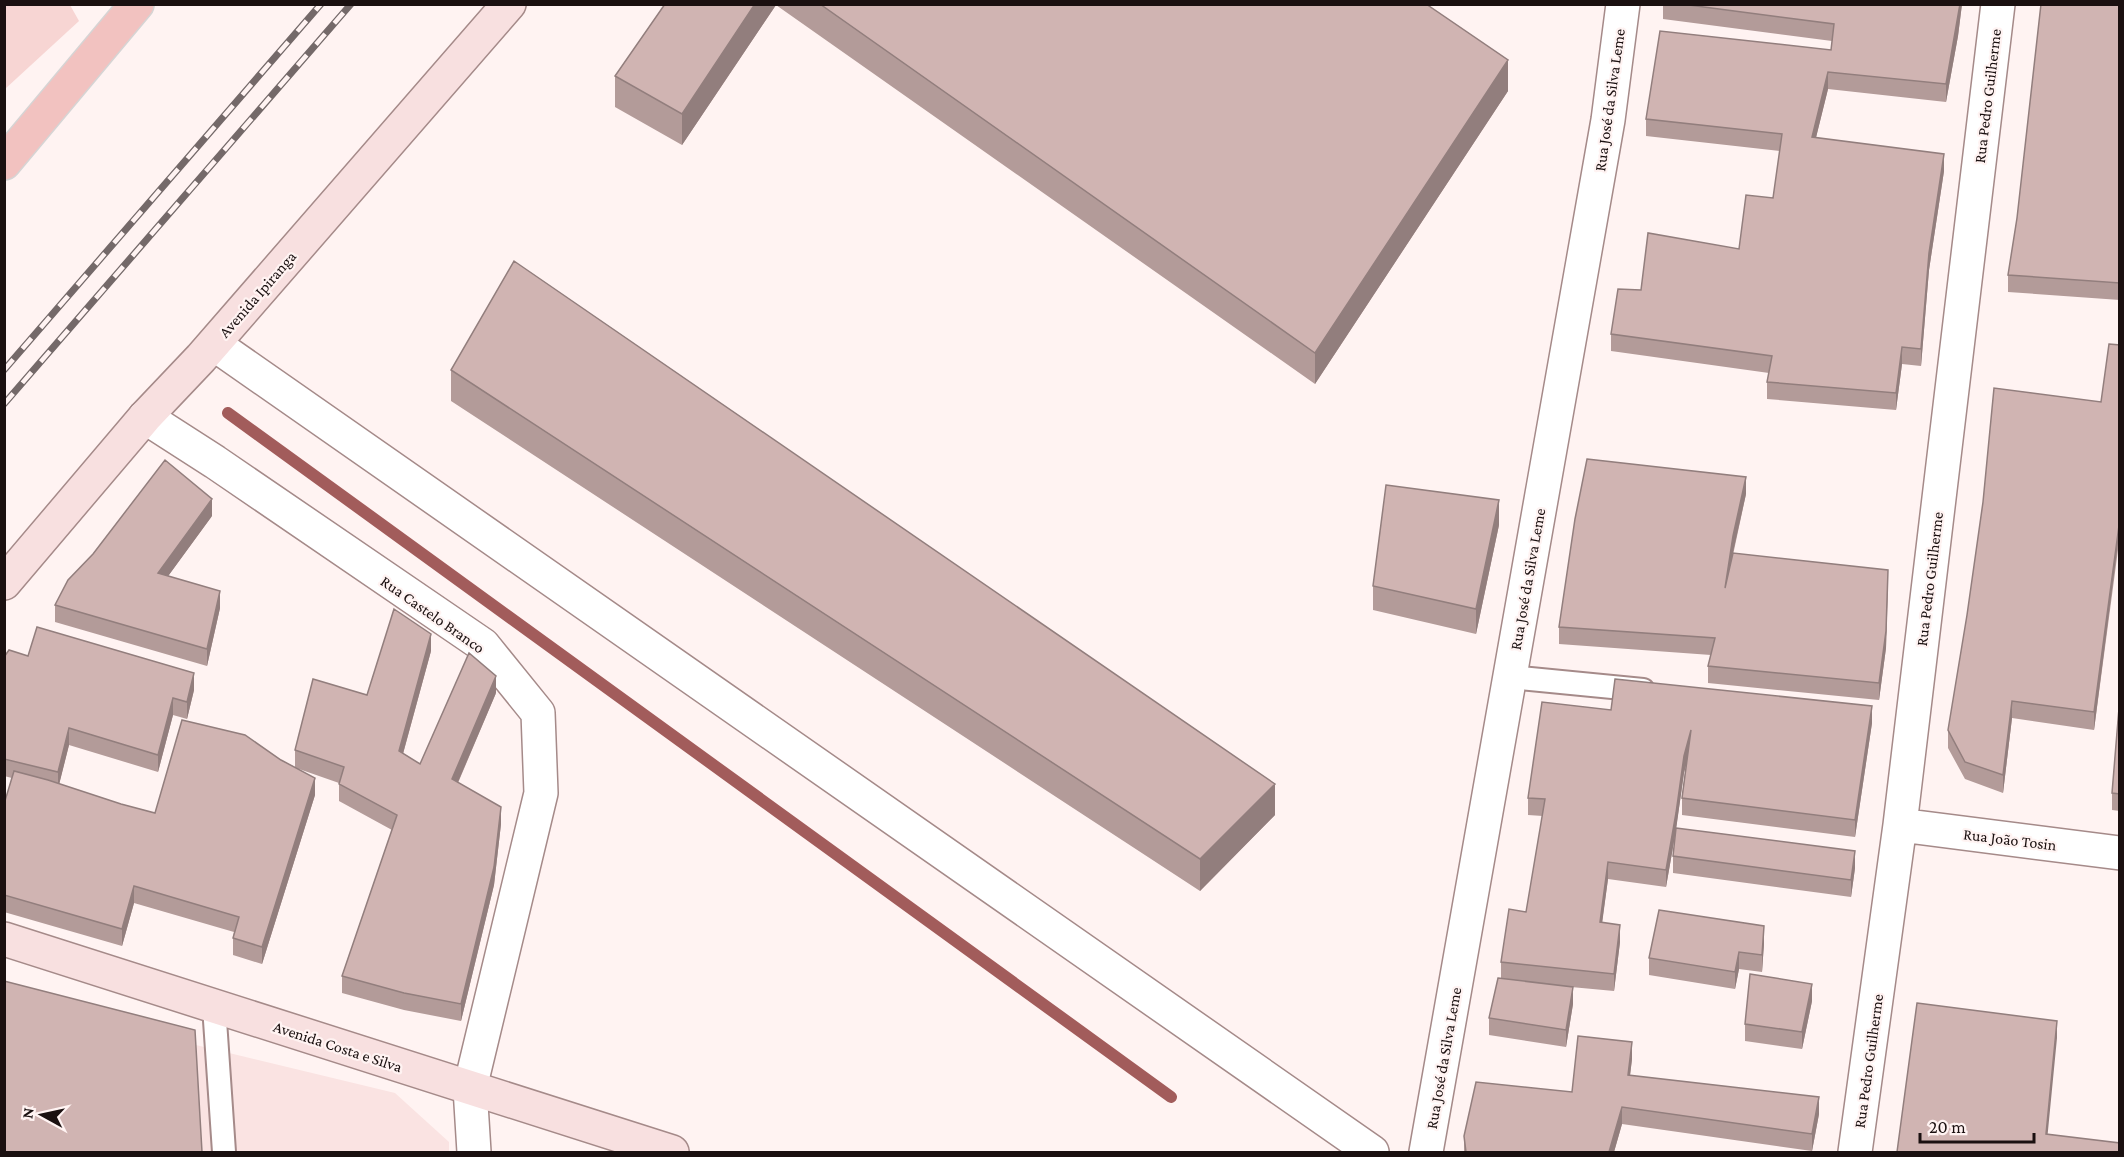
<svg xmlns="http://www.w3.org/2000/svg" width="2124" height="1157" font-family="'Crimson Pro',serif">
  <rect width="100%" height="100%" fill="#fff3f2"/>
  <path fill="#fae3e2" d="M 5,999 L 395,1093 L 449,1142 L 449,1152 L 5,1152 Z"/>
  <path fill="#f7d5d3" d="M 5,4 L 70,5 L 79,21 L 5,89 Z"/>
  <g fill="none" stroke-linecap="round" stroke-linejoin="round">
    <path stroke="#a25c5b" stroke-width="12" d="M 228,413 L 1171,1097"/>
    <g stroke="#a58a89" stroke-width="26">
      <path id="lane" d="M 1510,677 L 1643,690
        M 214,1006 L 224,1152"/>
    </g>
    <g stroke="#a58a89" stroke-width="36">
      <path id="street" d="M 214,344 L 1372,1152
        M 145,417 L 215,462 L 483,645 L 538,713 L 541,793 L 470,1088 L 474,1152
        M 1900,825 L 2120,853
        M 1426,1152 L 1608,120 L 1623,4
        M 1855,1152 L 1900,825 L 1998,4"/>
    </g>
    <g stroke="#a58a89" stroke-width="36">
      <path id="secondary" d="M 4,583 L 145,417 L 201,358 L 509,4
        M 4,939 L 672,1152"/>
    </g>
    <g stroke="#d6d4d4" stroke-width="36">
      <path id="primary" d="M 4,163 L 137,4"/>
    </g>
    <use href="#lane" stroke="#fff" stroke-width="22"/>
    <use href="#street" stroke="#fff" stroke-width="33"/>
    <use href="#secondary" stroke="#f8e0e0" stroke-width="33"/>
    <use href="#primary" stroke="#f2c2c0" stroke-width="33"/>
    <g stroke="#746969" stroke-width="7">
      <path id="rail" d="M 4,370 L 321,4
        M 4,404 L 351,4"/>
    </g>
    <use href="#rail" stroke="#fff3f2" stroke-width="4.5" stroke-dasharray="14" stroke-linecap="butt"/>
  </g>
  <path fill="#b39b99" d="M 665,4 L 1426,4 L 1508,91 L 1315,384 L 776,5 L 682,145 L 615,107 L 615,76 Z
    M 1663,4 L 1962,4 L 1958,36 L 1946,102 L 1828,89 L 1816,137 L 1944,171 L 1929,270 L 1921,366 L 1902,364 L 1896,410 L 1767,399 L 1767,382 L 1769,373 L 1611,351 L 1611,334 L 1641,290 L 1739,249 L 1773,198 L 1780,151 L 1646,136 L 1646,119 L 1831,50 L 1832,41 L 1663,19 Z
    M 2120,4 L 2120,300 L 2008,292 L 2008,275 L 2017,218 Z
    M 2120,345 L 2120,535 L 2094,730 L 2012,718 L 2003,793 L 1965,779 L 1948,748 L 1948,730 L 2101,402 Z
    M 451,370 L 1275,815 L 1200,891 L 451,401 Z
    M 1746,494 L 1733,555 L 1888,587 L 1886,648 L 1879,700 L 1708,683 L 1708,666 L 1711,655 L 1559,644 L 1559,627 Z
    M 212,516 L 168,576 L 220,608 L 207,666 L 55,622 L 55,605 Z
    M 1499,525 L 1476,634 L 1373,610 L 1373,586 Z
    M 431,651 L 403,754 L 420,764 L 496,693 L 458,783 L 501,824 L 494,885 L 461,1021 L 404,1010 L 342,993 L 342,976 L 392,830 L 339,801 L 339,783 L 299,769 L 315,795 L 262,964 L 233,955 L 233,938 L 234,932 L 134,903 L 122,946 L 4,912 L 4,804 L 12,778 L 4,776 L 4,657 L 28,656 L 194,690 L 187,719 L 173,715 L 158,772 L 69,745 L 59,784 L 121,804 L 155,813 L 281,760 L 295,767 L 295,750 L 367,695 Z
    M 2120,696 L 2120,811 L 2112,810 L 2112,793 Z
    M 1611,710 L 1872,723 L 1855,837 L 1682,815 L 1682,798 L 1686,764 L 1684,773 L 1676,828 L 1855,868 L 1851,897 L 1673,873 L 1673,856 L 1675,836 L 1666,887 L 1608,879 L 1602,922 L 1620,942 L 1614,991 L 1571,987 L 1573,1004 L 1566,1047 L 1489,1035 L 1489,1018 L 1501,979 L 1501,962 L 1526,912 L 1543,816 L 1528,815 L 1528,798 Z
    M 1764,943 L 1762,972 L 1739,969 L 1735,989 L 1649,975 L 1649,958 Z
    M 1812,1001 L 1802,1049 L 1745,1041 L 1745,1024 Z
    M 1632,1059 L 1630,1075 L 1819,1114 L 1812,1151 L 1622,1124 L 1614,1152 L 1464,1152 L 1464,1136 L 1572,1092 Z"/>
  <path fill="#927e7d" d="M 755,4 L 776,5 L 682,145 L 682,114 Z
    M 1960,4 L 1962,4 L 1958,36 L 1946,102 L 1946,84 Z
    M 1508,60 L 1508,91 L 1315,384 L 1315,353 Z
    M 1828,72 L 1828,89 L 1812,154 L 1812,137 Z
    M 1944,154 L 1944,171 L 1929,270 L 1921,366 L 1921,349 L 1929,253 Z
    M 1902,347 L 1902,364 L 1896,410 L 1896,393 Z
    M 1746,477 L 1746,494 L 1725,588 L 1733,536 Z
    M 212,499 L 212,516 L 158,590 L 158,573 Z
    M 1499,500 L 1499,525 L 1476,634 L 1476,609 Z
    M 2119,518 L 2119,535 L 2094,730 L 2094,712 Z
    M 1888,570 L 1886,648 L 1879,700 L 1879,683 Z
    M 220,591 L 220,608 L 207,666 L 207,649 Z
    M 431,634 L 431,651 L 399,768 L 399,751 Z
    M 194,673 L 194,690 L 187,719 L 187,702 Z
    M 496,676 L 496,693 L 452,796 L 452,779 Z
    M 173,698 L 173,715 L 158,772 L 158,755 Z
    M 2012,701 L 2012,718 L 2003,793 L 2003,775 Z
    M 1872,706 L 1872,723 L 1855,837 L 1855,820 Z
    M 69,728 L 69,745 L 58,789 L 58,772 Z
    M 1691,730 L 1691,747 L 1684,773 L 1676,830 L 1666,887 L 1666,870 L 1684,756 Z
    M 315,778 L 315,795 L 262,964 L 262,947 Z
    M 1275,784 L 1275,815 L 1200,891 L 1200,859 Z
    M 501,807 L 501,824 L 494,885 L 461,1021 L 461,1004 Z
    M 1855,851 L 1855,868 L 1851,897 L 1851,880 Z
    M 1608,862 L 1608,879 L 1600,939 L 1600,922 Z
    M 134,886 L 134,903 L 122,946 L 122,929 Z
    M 1620,925 L 1620,942 L 1614,991 L 1614,974 Z
    M 1764,926 L 1764,943 L 1762,972 L 1762,955 Z
    M 1739,952 L 1739,969 L 1735,989 L 1735,972 Z
    M 1812,984 L 1812,1001 L 1802,1049 L 1802,1032 Z
    M 1573,987 L 1573,1004 L 1566,1047 L 1566,1030 Z
    M 2057,1021 L 2057,1038 L 2046,1151 L 2046,1134 Z
    M 1632,1042 L 1632,1059 L 1628,1092 L 1628,1075 Z
    M 1819,1097 L 1819,1114 L 1812,1151 L 1812,1134 Z
    M 1622,1107 L 1622,1124 L 1614,1152 L 1609,1152 Z"/>
  <path fill="#d0b4b2" stroke="#927e7d" stroke-width="1.5" d="M 665,4 L 755,4 L 682,114 L 615,76 Z
    M 820,4 L 1426,4 L 1508,60 L 1315,353 Z
    M 1681,4 L 1960,4 L 1946,84 L 1828,72 L 1812,137 L 1944,154 L 1929,253 L 1921,349 L 1902,347 L 1896,393 L 1767,382 L 1772,356 L 1611,334 L 1618,289 L 1641,290 L 1648,233 L 1739,249 L 1746,195 L 1773,198 L 1782,134 L 1646,119 L 1660,31 L 1831,50 L 1834,24 Z
    M 2041,4 L 2120,4 L 2120,283 L 2008,275 L 2017,218 Z
    M 514,261 L 1275,784 L 1200,859 L 451,370 Z
    M 2109,344 L 2120,345 L 2120,518 L 2094,712 L 2012,701 L 2003,775 L 1965,762 L 1948,730 L 1967,615 L 1983,502 L 1994,388 L 2101,402 Z
    M 1587,459 L 1746,477 L 1733,536 L 1725,588 L 1733,553 L 1888,570 L 1886,631 L 1879,683 L 1708,666 L 1715,638 L 1559,627 L 1575,519 Z
    M 165,460 L 212,499 L 158,573 L 220,591 L 207,649 L 55,605 L 68,580 L 93,554 Z
    M 1386,485 L 1499,500 L 1476,609 L 1373,586 Z
    M 394,609 L 431,634 L 399,751 L 420,764 L 469,653 L 496,676 L 452,779 L 501,807 L 494,867 L 461,1004 L 404,993 L 342,976 L 397,815 L 339,784 L 344,767 L 295,750 L 313,679 L 367,695 Z
    M 37,627 L 194,673 L 187,702 L 173,698 L 158,755 L 69,728 L 58,772 L 4,759 L 4,657 L 9,650 L 28,656 Z
    M 1615,679 L 1872,706 L 1855,820 L 1682,798 L 1691,730 L 1684,756 L 1676,813 L 1666,870 L 1608,862 L 1600,922 L 1620,925 L 1614,974 L 1501,962 L 1509,909 L 1526,912 L 1545,799 L 1528,798 L 1542,702 L 1611,710 Z
    M 2120,696 L 2120,794 L 2112,793 Z
    M 182,720 L 245,735 L 281,760 L 315,778 L 262,947 L 233,938 L 239,917 L 134,886 L 122,929 L 4,895 L 4,804 L 14,771 L 48,780 L 121,804 L 155,813 Z
    M 1676,828 L 1855,851 L 1851,880 L 1673,856 Z
    M 1659,910 L 1764,926 L 1762,955 L 1739,952 L 1735,972 L 1649,958 Z
    M 1750,974 L 1812,984 L 1802,1032 L 1745,1024 Z
    M 1498,978 L 1573,987 L 1566,1030 L 1489,1018 Z
    M 4,981 L 195,1030 L 202,1152 L 4,1152 Z
    M 1917,1003 L 2057,1021 L 2046,1134 L 2120,1143 L 2120,1152 L 1897,1152 Z
    M 1578,1036 L 1632,1042 L 1628,1075 L 1819,1097 L 1812,1134 L 1622,1107 L 1609,1152 L 1466,1152 L 1464,1136 L 1476,1082 L 1572,1092 Z"/>
  <g text-anchor="middle" stroke-width="4.5" stroke-linejoin="round" paint-order="stroke">
    <g font-size="16" fill="#1a1010" stroke="#fff3f2">
      <text transform="translate(1987 96) rotate(-83)" y="6">Rua Pedro Guilherme</text>
      <text transform="translate(1609 100) rotate(-82)" y="6">Rua José da Silva Leme</text>
      <text transform="translate(257 294) rotate(-49)" y="6">Avenida Ipiranga</text>
      <text transform="translate(1527 579) rotate(-80)" y="6">Rua José da Silva Leme</text>
      <text transform="translate(1929 579) rotate(-83)" y="6">Rua Pedro Guilherme</text>
      <text transform="translate(433 614) rotate(35)" y="6">Rua Castelo Branco</text>
      <text transform="translate(2010 839) rotate(7)" y="6">Rua João Tosin</text>
      <text transform="translate(338 1046) rotate(18)" y="6">Avenida Costa e Silva</text>
      <text transform="translate(1443 1058) rotate(-80)" y="6">Rua José da Silva Leme</text>
      <text transform="translate(1868 1061) rotate(-82)" y="6">Rua Pedro Guilherme</text>
    </g>
  </g>
  <rect width="2124" height="1157" fill="none" stroke="#1a1010" stroke-width="12"/>
  <g transform="translate(42 1115) rotate(278)" stroke="#fff3f2" stroke-width="4.5" paint-order="stroke">
  <path d="M0-4.5L10 22L0 15L-10 22Z" fill="#1a1010"/>
  <text y="-9" font-size="16" font-weight="bold" text-anchor="middle" fill="#1a1010">N</text>
  </g>
  <path d="M1920 1133v9h114v-9" fill="none" stroke="#1a1010" stroke-width="3"/>
  <text x="1929" y="1133" font-size="18" fill="#1a1010" stroke="#fff3f2" stroke-width="4.5" paint-order="stroke">20 m</text>
</svg>
